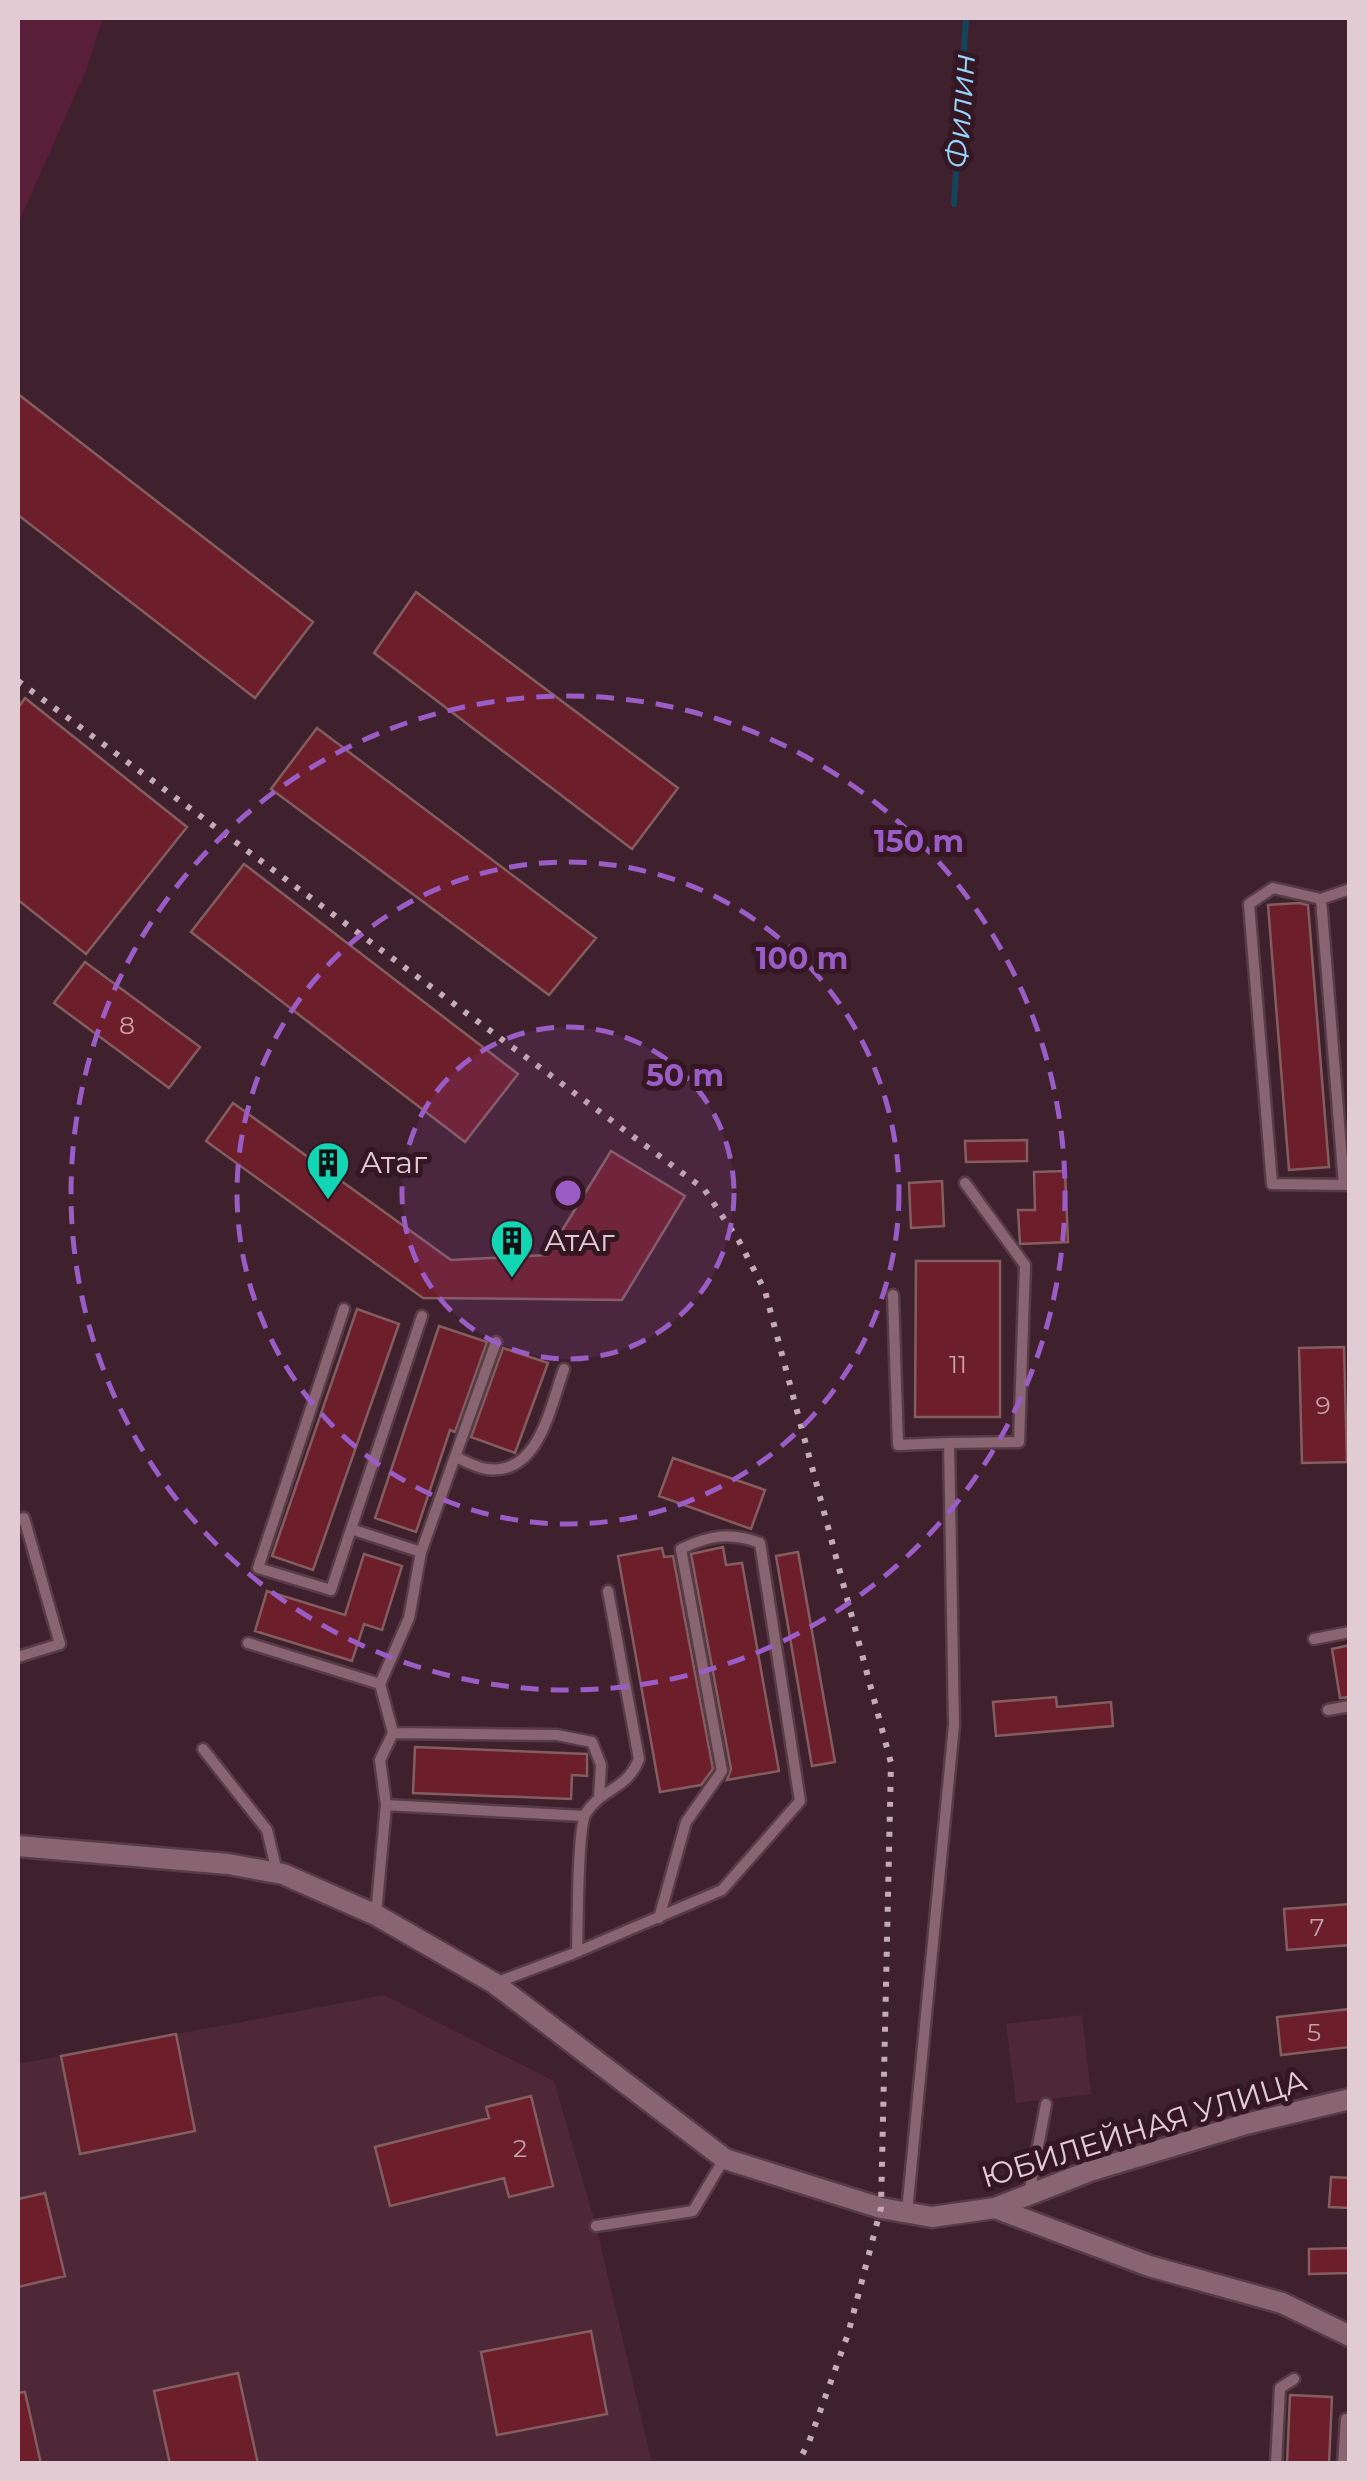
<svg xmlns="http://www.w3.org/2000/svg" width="1367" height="2481" font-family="Montserrat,sans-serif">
  <rect width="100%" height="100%" fill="#3f202d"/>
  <path fill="#4e2837" d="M 384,1995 L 554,2081 L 596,2226 L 652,2463 L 18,2464 L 18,2064 Z
    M 1082,2015 L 1091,2094 L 1016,2103 L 1006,2024 Z"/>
  <path fill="#591e38" d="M 18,18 L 103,18 L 87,68 L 18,224 Z"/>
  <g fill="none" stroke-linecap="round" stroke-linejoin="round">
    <path stroke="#14435c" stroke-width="6" d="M 954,204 L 966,18"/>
  </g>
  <path fill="#6c1e2a" stroke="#845e5f" stroke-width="2.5" d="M 18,394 L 313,622 L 255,698 L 18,515 Z
    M 416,592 L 678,788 L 632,849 L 374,653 Z
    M 25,698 L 187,827 L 86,954 L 18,900 L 18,708 Z
    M 317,728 L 596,938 L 549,995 L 271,789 Z
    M 244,864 L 518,1074 L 465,1142 L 191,932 Z
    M 1299,903 L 1308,905 L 1329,1167 L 1289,1170 L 1268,905 Z
    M 85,962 L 200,1047 L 169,1088 L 54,1003 Z
    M 233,1103 L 451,1260 L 547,1255 L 611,1151 L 685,1196 L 622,1300 L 423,1298 L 206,1141 Z
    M 1027,1140 L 1027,1161 L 966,1162 L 965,1141 Z
    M 1065,1171 L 1068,1242 L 1020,1244 L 1018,1210 L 1035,1210 L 1034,1172 Z
    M 942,1181 L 944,1226 L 911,1228 L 909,1183 Z
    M 916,1261 L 1000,1261 L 1000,1417 L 915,1417 Z
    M 357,1309 L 399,1324 L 313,1570 L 272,1556 Z
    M 439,1326 L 487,1342 L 455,1432 L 450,1430 L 416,1532 L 375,1518 Z
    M 1344,1347 L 1347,1462 L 1302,1463 L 1299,1348 Z
    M 503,1348 L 548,1363 L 515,1453 L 471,1437 Z
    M 673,1458 L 765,1490 L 751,1529 L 659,1496 Z
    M 723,1547 L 726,1565 L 742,1563 L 779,1771 L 727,1780 L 731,1769 L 691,1554 Z
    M 662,1548 L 664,1557 L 673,1556 L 713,1769 L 701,1785 L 660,1792 L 618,1556 Z
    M 798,1552 L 835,1762 L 812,1766 L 776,1556 Z
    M 364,1554 L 402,1566 L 382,1630 L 364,1624 L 352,1661 L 255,1631 L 267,1591 L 345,1615 Z
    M 1350,1645 L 1350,1697 L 1340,1698 L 1332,1649 Z
    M 1056,1697 L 1057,1707 L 1111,1702 L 1113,1726 L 996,1736 L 993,1702 Z
    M 415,1747 L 587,1754 L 587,1776 L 572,1775 L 571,1799 L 413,1793 Z
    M 1350,1904 L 1350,1945 L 1287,1950 L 1284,1909 Z
    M 1350,2009 L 1350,2047 L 1281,2055 L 1277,2017 Z
    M 176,2034 L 195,2131 L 80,2154 L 61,2056 Z
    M 531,2096 L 553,2186 L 509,2197 L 504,2178 L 390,2206 L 375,2147 L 489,2118 L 486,2107 Z
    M 1331,2177 L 1350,2178 L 1350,2208 L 1329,2207 Z
    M 45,2193 L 65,2276 L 18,2287 L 18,2199 Z
    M 1350,2248 L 1350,2273 L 1309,2274 L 1309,2249 Z
    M 591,2331 L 607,2414 L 497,2435 L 481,2352 Z
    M 238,2373 L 258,2464 L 170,2464 L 154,2391 Z
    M 25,2392 L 41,2464 L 18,2464 L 18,2393 Z
    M 1290,2395 L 1332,2397 L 1329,2464 L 1287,2464 Z"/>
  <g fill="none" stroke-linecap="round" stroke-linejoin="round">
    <g stroke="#563c46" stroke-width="15">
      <path id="lane" d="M 1350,889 L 1321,899 L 1273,888 L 1249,904 L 1272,1184 L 1350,1185
        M 1321,899 L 1344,1185
        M 893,1295 L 898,1445 L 949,1443 L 954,1725 L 907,2212
        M 344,1309 L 258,1568 L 331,1590 L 351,1529 L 421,1552 L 409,1618 L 380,1684 L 393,1733
        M 949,1443 L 1019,1442 L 1025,1265 L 965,1183
        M 456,1457 C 465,1461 477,1468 487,1469 C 539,1476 550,1407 564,1369
        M 18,1520 L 24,1518 L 60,1644 L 18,1657
        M 351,1529 L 422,1316
        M 421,1552 L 496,1342
        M 1314,1639 L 1350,1632
        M 248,1643 L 380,1684
        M 1328,1710 L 1350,1706
        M 203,1749 L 267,1830 L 277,1872
        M 583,1816 L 386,1805 L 380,1760 L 393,1733 L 557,1735 L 592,1742 L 601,1765 L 599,1798
        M 376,1914 L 386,1805
        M 577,1952 C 578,1928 577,1827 586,1813 C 603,1787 626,1791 639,1759 L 608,1591
        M 495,1983 L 572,1954 L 722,1890 L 800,1801 L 760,1543 C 730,1532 710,1535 681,1549 L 722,1771 L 686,1822 L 659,1918
        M 1029,2194 L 1046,2104
        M 596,2226 L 693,2211 L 724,2159
        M 1276,2464 L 1280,2388 L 1294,2379
        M 1343,2464 L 1346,2419"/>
    </g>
    <g stroke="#563c46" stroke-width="25">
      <path id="street" d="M 18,1846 L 228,1864 L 283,1874 L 376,1915 L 494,1983 L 725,2159 L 881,2208 L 932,2217 L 995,2208 L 1090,2171 L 1246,2124 L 1350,2099
        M 995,2208 L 1149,2266 L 1282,2303 L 1350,2336"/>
    </g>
    <use href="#lane" stroke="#896471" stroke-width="10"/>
    <use href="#street" stroke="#896471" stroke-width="20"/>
    <path stroke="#c3acb4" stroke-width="6" stroke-dasharray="5 10" stroke-linecap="butt" d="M 18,681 L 704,1189 L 739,1241 L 765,1291 L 891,1763 L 881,2208 L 848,2334 L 809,2442 L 797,2464"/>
  </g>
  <circle cx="568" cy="1193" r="166" fill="#9a5cc5" fill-opacity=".12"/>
  <g fill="none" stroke="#9a5cc5" stroke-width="5" stroke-dasharray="18 12">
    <circle cx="568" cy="1193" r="166"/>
    <circle cx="568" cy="1193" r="331"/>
    <circle cx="568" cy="1193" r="497"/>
  </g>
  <defs>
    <g id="building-pin" transform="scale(2.25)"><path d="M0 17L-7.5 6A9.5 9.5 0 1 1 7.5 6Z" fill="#12d5b4" stroke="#351723"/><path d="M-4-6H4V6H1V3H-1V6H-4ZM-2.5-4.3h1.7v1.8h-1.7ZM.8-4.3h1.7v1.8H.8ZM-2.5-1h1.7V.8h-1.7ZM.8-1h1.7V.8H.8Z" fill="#111"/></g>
  </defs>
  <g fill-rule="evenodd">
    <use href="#building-pin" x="328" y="1163"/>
    <use href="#building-pin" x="512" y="1241"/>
  </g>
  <g text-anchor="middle" stroke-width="10" stroke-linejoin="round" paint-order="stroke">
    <g font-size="25" fill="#c4a0a9">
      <text x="127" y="1034">8</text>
      <text x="958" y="1373">11</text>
      <text x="1323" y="1414">9</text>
      <text x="1317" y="1936">7</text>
      <text x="1314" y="2041">5</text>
      <text x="520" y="2157">2</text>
    </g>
    <g font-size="30" fill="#e2ccd3" stroke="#351723" text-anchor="start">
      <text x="360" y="1173">Атаг</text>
      <text x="544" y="1251">АтАг</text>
    </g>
    <g font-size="30" fill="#e2ccd3" stroke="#351723">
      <text transform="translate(1144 2129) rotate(-17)" y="10">ЮБИЛЕЙНАЯ УЛИЦА</text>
    </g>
    <g font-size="32" font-style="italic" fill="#94d3fa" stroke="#351723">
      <text transform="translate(960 111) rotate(-86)" y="11">Филин</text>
    </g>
  </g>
  <circle cx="568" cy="1193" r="15" fill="#9a5cc5" stroke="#351723" stroke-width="5"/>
  <g font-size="30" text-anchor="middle" font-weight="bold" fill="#9a5cc5" stroke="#351723" stroke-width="10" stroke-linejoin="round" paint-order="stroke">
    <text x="919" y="852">150 m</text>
    <text x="802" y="969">100 m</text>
    <text x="685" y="1086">50 m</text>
  </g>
  <rect width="1367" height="2481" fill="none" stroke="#e2ccd3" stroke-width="40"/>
</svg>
